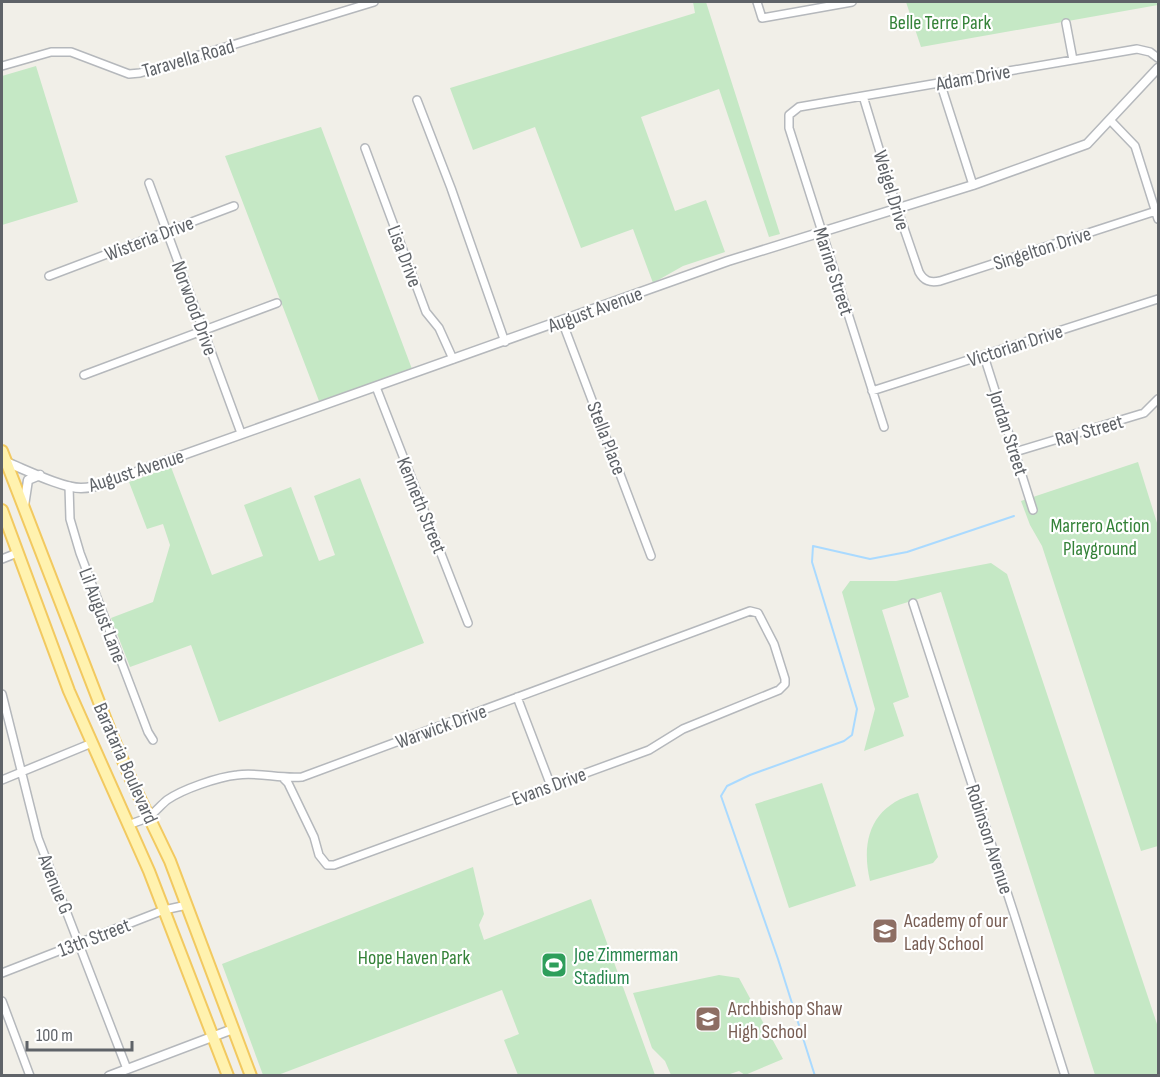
<svg xmlns="http://www.w3.org/2000/svg" width="1160" height="1077" font-family="'Sofia Sans Condensed',sans-serif">
  <rect width="100%" height="100%" fill="#f1efe8"/>
  <path fill="#c5e8c5" d="M 693,2 L 706,2 L 780,234 L 769,237 L 719,89 L 641,117 L 675,211 L 706,200 L 725,252 L 683,266 L 653,283 L 633,229 L 581,248 L 535,127 L 473,150 L 450,88 L 695,13 Z
    M 906,2 L 1158,2 L 1158,5 L 921,47 Z
    M 36,66 L 78,202 L 2,225 L 2,76 Z
    M 321,127 L 412,369 L 319,401 L 225,156 Z
    M 1138,462 L 1158,526 L 1158,846 L 1141,851 L 1042,546 L 1030,525 L 1021,501 Z
    M 171,467 L 212,575 L 263,556 L 244,505 L 291,487 L 319,561 L 335,555 L 314,496 L 360,478 L 424,643 L 219,722 L 191,645 L 130,667 L 111,618 L 153,602 L 170,545 L 163,524 L 147,529 L 129,482 Z
    M 991,563 L 1007,574 L 1158,1027 L 1158,1075 L 1095,1075 L 941,592 L 882,610 L 909,697 L 893,703 L 904,736 L 864,751 L 875,709 L 842,592 L 850,581 L 896,581 Z
    M 822,783 L 856,886 L 789,908 L 755,804 Z
    M 918,793 L 938,857 L 933,863 L 870,881 C 860,838 873,804 918,793 Z
    M 473,867 L 484,914 L 479,925 L 484,940 L 591,899 L 655,1075 L 518,1075 L 504,1040 L 519,1034 L 502,990 L 278,1075 L 263,1075 L 222,964 Z
    M 719,975 L 739,978 L 783,1059 L 745,1075 L 739,1071 L 727,1075 L 671,1075 L 665,1061 L 652,1048 L 633,993 Z"/>
  <g fill="none" stroke-linecap="round" stroke-linejoin="round">
    <path stroke="#aadaff" stroke-width="2" d="M 815,1076 L 778,959 L 721,796 L 727,786 L 750,775 L 844,741 L 852,735 L 857,709 L 812,562 L 813,546 L 870,559 L 907,552 L 1014,516"/>
    <g stroke="#b5b8bc" stroke-width="10">
      <path id="minor" d="M 757,2 L 762,18 L 852,2
        M 1066,23 L 1073,60
        M 2,66 L 51,52 L 71,52 L 129,74 L 140,73 L 374,2
        M 940,82 L 973,185
        M 863,96 L 897,208 L 919,272 C 924,281 930,283 940,281 L 1156,211
        M 417,100 L 451,188 L 505,342
        M 1110,120 L 1135,146 L 1158,219
        M 365,148 L 426,312 L 439,328 L 453,359
        M 149,183 L 241,433
        M 49,276 L 234,206
        M 562,321 L 651,556
        M 984,356 L 1033,510
        M 84,375 L 277,303
        M 376,387 L 468,623
        M 872,391 L 1158,299
        M 884,427 L 789,128 L 789,115 L 799,107 L 1137,49 L 1150,52 L 1158,58
        M 1015,452 L 1144,413 L 1158,399
        M 69,486 L 70,519 L 80,553 L 148,732 L 153,740
        M 2,559 L 17,553
        M 913,603 L 1016,920 L 1065,1076
        M 2,694 L 38,838 L 127,1069
        M 517,697 L 551,786
        M 2,780 L 92,743
        M 129,825 C 135,822 144,820 150,816 C 156,811 161,805 167,800 C 183,789 218,777 237,775 C 260,772 279,779 302,777 L 750,611 L 758,613 L 774,644 L 785,679 L 785,684 L 779,690 L 683,729 L 649,750 L 334,865 L 327,865 L 319,855 L 314,837 L 288,783 L 284,779
        M 2,973 L 164,910 L 187,905
        M 2,1001 L 30,1076"/>
    </g>
    <g stroke="#b5b8bc" stroke-width="11">
      <path id="tertiary" d="M 6,462 C 24,469 62,488 81,488 C 102,488 132,473 152,466 L 728,261 L 973,185 L 1087,144 L 1158,68
        M 24,506 L 28,480 L 40,475
        M 109,1076 L 233,1029"/>
    </g>
    <g stroke="#f2c960" stroke-width="14">
      <path id="primary" d="M 2,451 L 111,733 L 133,784 L 170,861 L 251,1076
        M 2,510 L 69,691 L 149,871 L 228,1076"/>
    </g>
    <use href="#minor" stroke="#fff" stroke-width="7"/>
    <use href="#tertiary" stroke="#fff" stroke-width="8"/>
    <use href="#primary" stroke="#fff2af" stroke-width="10"/>
  </g>
  <defs>
    <g id="school-square" transform="scale(1.35)"><rect x="-9" y="-9" width="18" height="18" rx="4" fill="#8d6e63" stroke="#fff"/><path d="M0-5L7-2L0 1L-7-2ZM-4 1L0 2.5L4 1V4Q0 6-4 4Z" fill="#fff"/></g>
    <g id="stadium-square" transform="scale(1.35)"><rect x="-9" y="-9" width="18" height="18" rx="4" fill="#2e9e5b" stroke="#fff"/><path d="M0-5a6.5 5 0 1 0 0 10a6.5 5 0 1 0 0-10ZM-3.5-1.8h7v3.6h-7Z" fill="#fff"/></g>
  </defs>
  <g fill-rule="evenodd">
    <use href="#school-square" x="885" y="931"/>
    <use href="#stadium-square" x="554" y="965"/>
    <use href="#school-square" x="708" y="1019"/>
  </g>
  <g text-anchor="middle" stroke-width="4.5" stroke-linejoin="round" paint-order="stroke">
    <g font-size="20" fill="#348238" stroke="#fff">
      <text x="940" y="29">Belle Terre Park</text>
      <text x="1100" y="532">Marrero Action<tspan x="1100" dy="23">Playground</tspan></text>
      <text x="414" y="964">Hope Haven Park</text>
    </g>
    <g font-size="20" fill="#5f6368" stroke="#fff">
      <text transform="translate(188 58) rotate(-16)" y="7">Taravella Road</text>
      <text transform="translate(973 77) rotate(-10)" y="7">Adam Drive</text>
      <text transform="translate(892 190) rotate(73)" y="7">Weigel Drive</text>
      <text transform="translate(149 238) rotate(-21)" y="7">Wisteria Drive</text>
      <text transform="translate(1042 248) rotate(-18)" y="7">Singelton Drive</text>
      <text transform="translate(405 256) rotate(69)" y="7">Lisa Drive</text>
      <text transform="translate(834 271) rotate(72)" y="7">Marine Street</text>
      <text transform="translate(195 308) rotate(70)" y="7">Norwood Drive</text>
      <text transform="translate(595 309) rotate(-20)" y="7">August Avenue</text>
      <text transform="translate(1015 345) rotate(-18)" y="7">Victorian Drive</text>
      <text transform="translate(1089 430) rotate(-16)" y="7">Ray Street</text>
      <text transform="translate(1009 433) rotate(72)" y="7">Jordan Street</text>
      <text transform="translate(607 438) rotate(69)" y="7">Stella Place</text>
      <text transform="translate(136 470) rotate(-18)" y="7">August Avenue</text>
      <text transform="translate(422 505) rotate(68)" y="7">Kenneth Street</text>
      <text transform="translate(103 615) rotate(69)" y="7">Lil August Lane</text>
      <text transform="translate(441 726) rotate(-20)" y="7">Warwick Drive</text>
      <text transform="translate(126 763) rotate(66)" y="7">Barataria Boulevard</text>
      <text transform="translate(549 786) rotate(-20)" y="7">Evans Drive</text>
      <text transform="translate(990 839) rotate(72)" y="7">Robinson Avenue</text>
      <text transform="translate(56 884) rotate(68)" y="7">Avenue G</text>
      <text transform="translate(94 937) rotate(-21)" y="7">13th Street</text>
    </g>
    <g font-size="20" fill="#785e54" stroke="#fff" text-anchor="start">
      <text x="904" y="927">Academy of our<tspan x="904" dy="23">Lady School</tspan></text>
      <text x="728" y="1015">Archbishop Shaw<tspan x="728" dy="23">High School</tspan></text>
    </g>
    <g font-size="20" fill="#27864d" stroke="#fff" text-anchor="start">
      <text x="574" y="961">Joe Zimmerman<tspan x="574" dy="23">Stadium</tspan></text>
    </g>
  </g>
  <rect width="1160" height="1077" fill="none" stroke="#5f6368" stroke-width="6"/>
  <path d="M27 1041v9h105v-9" fill="none" stroke="#5f6368" stroke-width="3"/>
  <text x="36" y="1041" font-size="18" fill="#5f6368" stroke="#ffffff" stroke-width="4.5" paint-order="stroke">100 m</text>
</svg>
